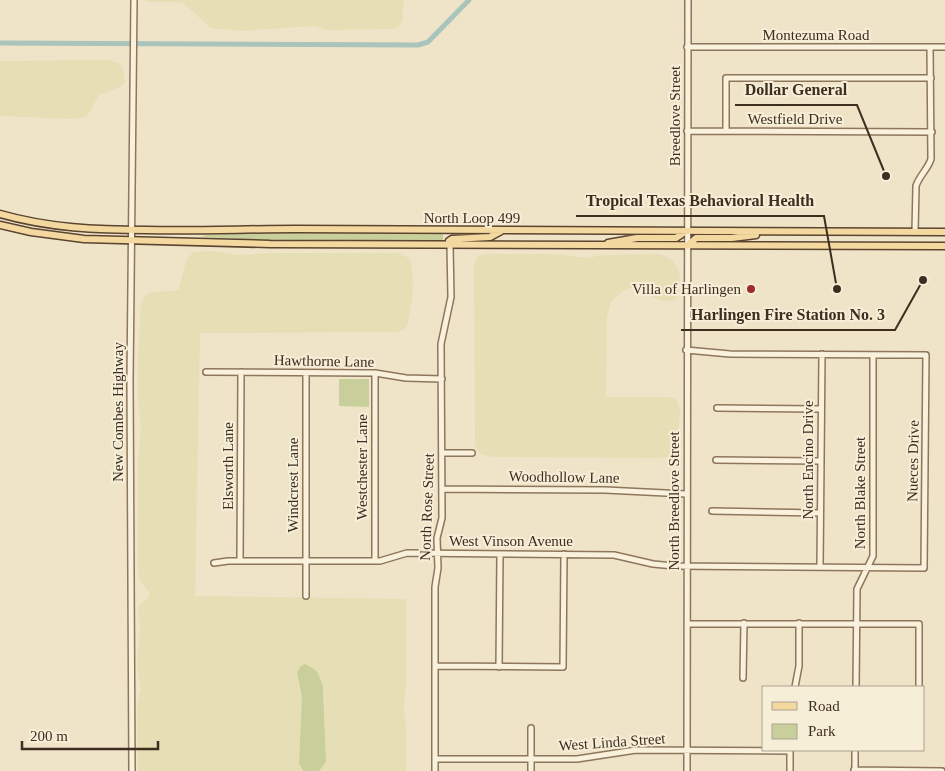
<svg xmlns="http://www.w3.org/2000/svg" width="945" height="771" font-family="'Times New Roman',serif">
  <rect width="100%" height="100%" fill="#f0e4c8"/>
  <path fill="#e6deb5" d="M 144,0 L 404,0 L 402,21 L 398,27 L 393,29 L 327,30 L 314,26 L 241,31 L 211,28 L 182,2 L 150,2 Z
    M 107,60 L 119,63 L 123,68 L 125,82 L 120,87 L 99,95 L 89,113 L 85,117 L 75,119 L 0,116 L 0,61 Z
    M 211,251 L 236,255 L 272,253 L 398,253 L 409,258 L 411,262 L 413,282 L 412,301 L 407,326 L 404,330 L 394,332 L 200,333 L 195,596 L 406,599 L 406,683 L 404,705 L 406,726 L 406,771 L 319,771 L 326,762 L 324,694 L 323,686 L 318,673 L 309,666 L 299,682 L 302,697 L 299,763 L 303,771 L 138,771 L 137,706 L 141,689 L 137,667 L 140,626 L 138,613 L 140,604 L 148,598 L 150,593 L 140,580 L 138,572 L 138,461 L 141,428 L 138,401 L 138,353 L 141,304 L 143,298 L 150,292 L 174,291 L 179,289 L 186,261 L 193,252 Z
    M 483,254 L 555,254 L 589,258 L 600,255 L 659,254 L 665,256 L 673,261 L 679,272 L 680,279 L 678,297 L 674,300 L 665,301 L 654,298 L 635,288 L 630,288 L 620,293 L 611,302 L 607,317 L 606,395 L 607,397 L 669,397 L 676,399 L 680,409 L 677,446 L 674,456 L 658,458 L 492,457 L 480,454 L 475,445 L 475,432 L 474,265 L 477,257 Z"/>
  <path fill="#c9cf9b" d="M 252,233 L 443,233 L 443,241 L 283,241 L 201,237 L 207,235 Z
    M 339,379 L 369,379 L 369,407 L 339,406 Z
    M 305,664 L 314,669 L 318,673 L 323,686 L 326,762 L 319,771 L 303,771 L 299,763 L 302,697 L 297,672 L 301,666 Z"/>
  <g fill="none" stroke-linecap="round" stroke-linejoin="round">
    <path stroke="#a9c4bc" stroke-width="5" d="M 0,43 L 418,45 L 428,42 L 469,0"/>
    <g stroke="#8d765c" stroke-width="8">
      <path id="minor" d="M 687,47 L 945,47
        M 687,131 L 932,132
        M 726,131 L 726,78 L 931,78
        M 915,232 L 916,186 C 919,176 928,169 931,159 L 930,47
        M 206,372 L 375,373 L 406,378 L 442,379
        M 306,373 L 306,596
        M 375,373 L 375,561
        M 717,408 L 821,409
        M 442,453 L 472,453
        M 716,460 L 820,461
        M 442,489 L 605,490 L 686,494
        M 712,511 L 820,513
        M 240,561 L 241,372
        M 214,563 L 228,561 L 380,561 L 407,553 L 614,555 L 653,564 L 674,566 L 924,568 L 926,355 L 730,354 L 686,350
        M 820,567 L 822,354
        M 687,624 L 919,624 L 919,687
        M 435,666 L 563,667 L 564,554
        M 499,667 L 500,554
        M 743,678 L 744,623
        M 795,687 L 799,666 L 799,623
        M 856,687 L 857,589 L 873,556 L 873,355
        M 531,728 L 531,771
        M 435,759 L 577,759 L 636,750 L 790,751
        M 854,770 L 942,771
        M 132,771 L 130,380 L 134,0
        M 435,771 L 435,587 L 438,568 L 437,538 L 442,518 L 441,344 L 451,297 L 450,246
        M 687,771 L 688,0
        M 790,771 L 790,750
        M 855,771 L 855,750"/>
    </g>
    <g stroke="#5b4430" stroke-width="9">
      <path id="major" d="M 0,214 C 49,228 97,230 147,230 C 197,231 247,229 296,229 L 945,232
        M 0,225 L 31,232 L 84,239 L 270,244 L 945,246
        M 608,243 L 637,238 L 676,238 L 685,232
        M 450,246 L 449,241 L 452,239 L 490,237 L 501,231
        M 687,246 L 696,238 L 732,238 L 756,235"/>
    </g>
    <use href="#minor" stroke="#faf1dc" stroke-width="5"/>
    <use href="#major" stroke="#f3d9a0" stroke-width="6"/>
  </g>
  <circle fill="#9e2a2b" stroke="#f7eed8" stroke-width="2" cx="751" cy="289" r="5"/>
  <g text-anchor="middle" stroke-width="4" stroke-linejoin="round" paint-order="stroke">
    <g font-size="15" fill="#3d2e20" stroke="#f7eed8">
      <text x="816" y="40">Montezuma Road</text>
      <text transform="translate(675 116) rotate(-90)" y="5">Breedlove Street</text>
      <text x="795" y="124">Westfield Drive</text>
      <text x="472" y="223">North Loop 499</text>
      <text transform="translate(324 361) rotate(1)" y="5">Hawthorne Lane</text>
      <text transform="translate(118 412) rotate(-90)" y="5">New Combes Highway</text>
      <text transform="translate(808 460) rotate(-90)" y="5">North Encino Drive</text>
      <text transform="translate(913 461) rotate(-89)" y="5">Nueces Drive</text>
      <text transform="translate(228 466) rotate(-90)" y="5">Elsworth Lane</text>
      <text transform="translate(362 467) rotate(-90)" y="5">Westchester Lane</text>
      <text transform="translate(564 477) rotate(1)" y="5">Woodhollow Lane</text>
      <text transform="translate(293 485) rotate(-90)" y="5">Windcrest Lane</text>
      <text transform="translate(860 493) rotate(-90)" y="5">North Blake Street</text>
      <text transform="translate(674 501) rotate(-90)" y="5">North Breedlove Street</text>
      <text transform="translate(427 507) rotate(-88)" y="5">North Rose Street</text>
      <text x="511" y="546">West Vinson Avenue</text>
      <text transform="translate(612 742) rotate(-4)" y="5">West Linda Street</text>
    </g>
    <g font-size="15" fill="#3d2e20" stroke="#f7eed8" text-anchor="end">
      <text x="741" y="294">Villa of Harlingen</text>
    </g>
  </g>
  <path fill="none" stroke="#3d2e20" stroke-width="2" d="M886 176L857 105H735M837 289L824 216H576M923 280L895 330H681"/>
  <g fill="#3d2e20" stroke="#f7eed8" stroke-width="2">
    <circle cx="886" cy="176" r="5"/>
    <circle cx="837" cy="289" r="5"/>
    <circle cx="923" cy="280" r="5"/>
  </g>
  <g font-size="16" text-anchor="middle" font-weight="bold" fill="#3d2e20" stroke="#f7eed8" stroke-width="4" stroke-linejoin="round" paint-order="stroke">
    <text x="796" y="95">Dollar General</text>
    <text x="700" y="206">Tropical Texas Behavioral Health</text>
    <text x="788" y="320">Harlingen Fire Station No. 3</text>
  </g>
  <rect x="762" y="686" width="162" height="65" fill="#f7eed8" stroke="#ada18e"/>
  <rect x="772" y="702" width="25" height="8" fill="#f3d9a0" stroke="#ada18e"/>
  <text x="808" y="711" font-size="15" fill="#3d2e20">Road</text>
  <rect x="772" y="724" width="25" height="15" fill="#c9cf9b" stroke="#ada18e"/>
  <text x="808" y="736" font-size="15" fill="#3d2e20">Park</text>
  <path d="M22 741v8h136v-8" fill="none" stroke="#3d2e20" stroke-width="2.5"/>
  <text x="30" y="741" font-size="15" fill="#3d2e20" stroke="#f7eed8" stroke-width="4" paint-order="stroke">200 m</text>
</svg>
